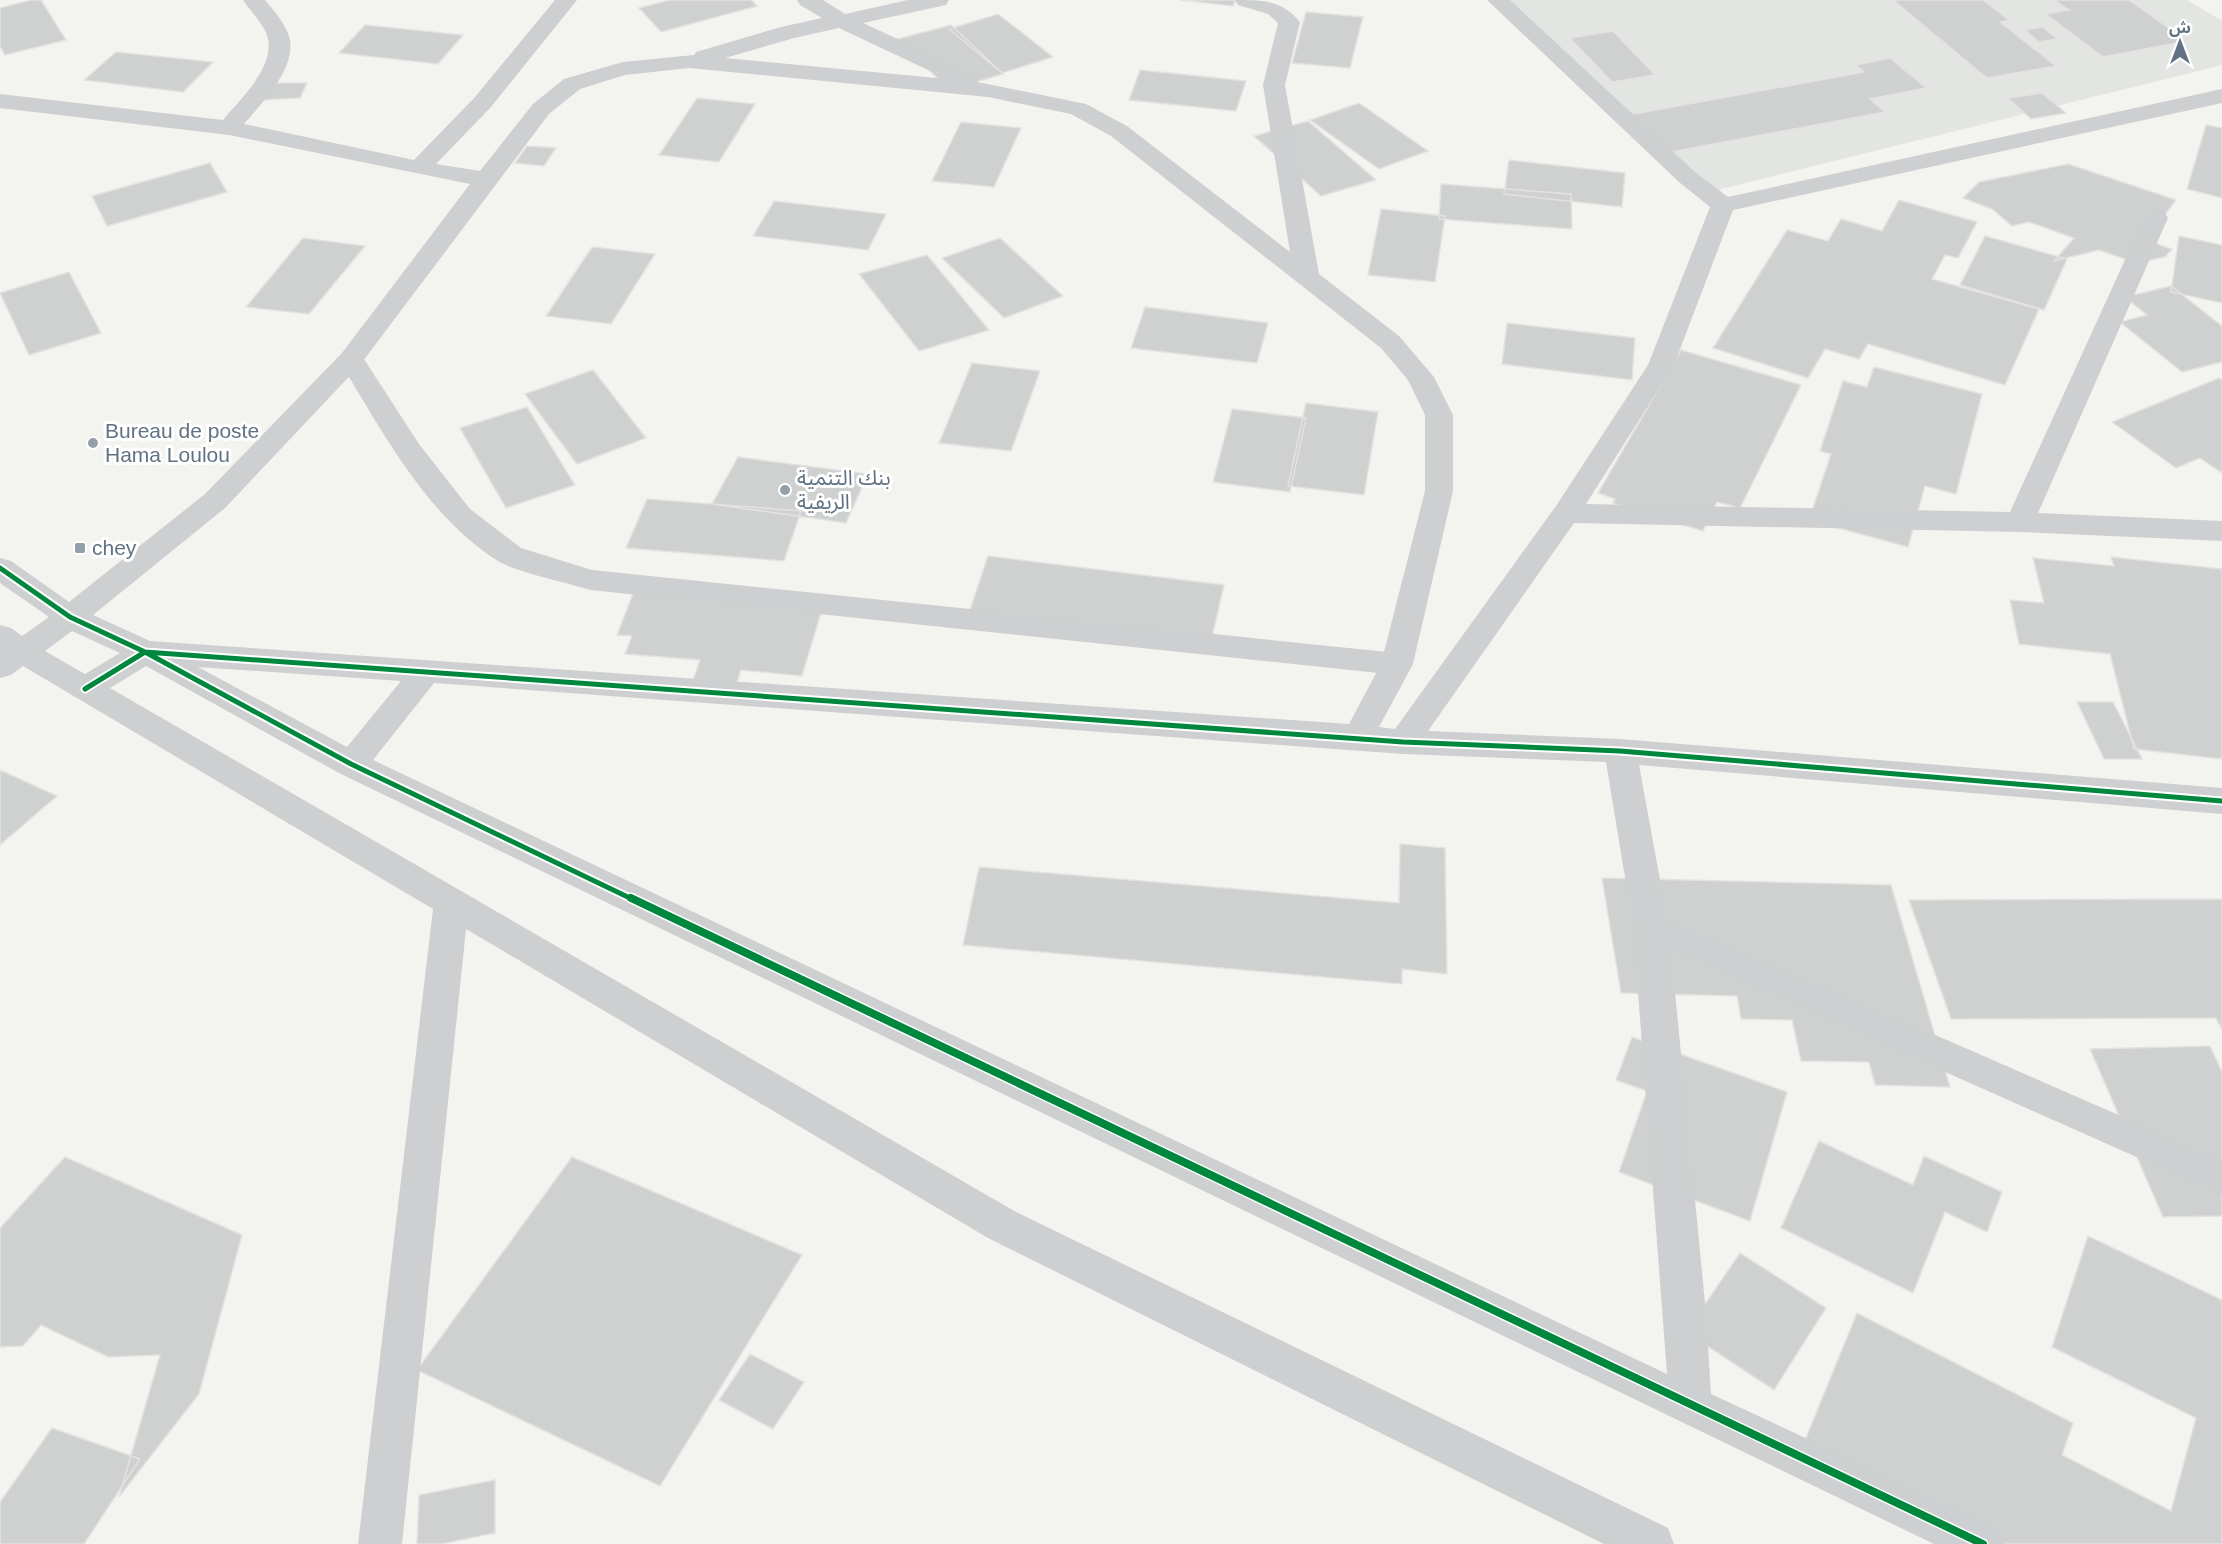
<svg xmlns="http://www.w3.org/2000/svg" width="2222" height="1544" font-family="Arial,'Noto Sans Arabic',sans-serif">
  <rect width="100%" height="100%" fill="#f3f3f0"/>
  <path fill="#e3e5e3" d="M 1508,0 L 2187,0 L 2222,21 L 2222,65 L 1713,191 Z"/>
  <path fill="#cfd0d0" stroke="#e2e2e0" stroke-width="1.5" d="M 31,0 L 41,0 L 66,40 L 5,55 L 0,46 L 0,8 Z
    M 670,0 L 751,0 L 757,6 L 661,32 L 639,8 Z
    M 1181,0 L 1235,0 L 1233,6 Z
    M 1893,0 L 1983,0 L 2009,20 L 2000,22 L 2056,66 L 1987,78 Z
    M 2054,0 L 2129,0 L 2187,41 L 2103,57 L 2046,14 L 2069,10 Z
    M 1306,12 L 1363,17 L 1350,68 L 1292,63 Z
    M 998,14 L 1053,57 L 1002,73 L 949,29 Z
    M 365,25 L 463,35 L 438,64 L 339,53 Z
    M 951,25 L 1003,74 L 949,90 L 898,39 Z
    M 2043,27 L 2057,39 L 2039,42 L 2025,30 Z
    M 1613,31 L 1655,75 L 1612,82 L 1570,38 Z
    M 116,52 L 213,62 L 183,92 L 84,80 Z
    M 1890,58 L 1926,88 L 1870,99 L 1885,112 L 1660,154 L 1623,116 L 1864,72 L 1856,65 Z
    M 1140,70 L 1246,81 L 1236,111 L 1129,100 Z
    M 271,83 L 307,83 L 300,98 L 263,100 Z
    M 2042,93 L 2066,113 L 2031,119 L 2008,98 Z
    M 697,98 L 755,104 L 719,162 L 659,155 Z
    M 1359,103 L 1428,151 L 1379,169 L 1310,120 Z
    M 1308,121 L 1376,180 L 1321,196 L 1254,136 Z
    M 961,122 L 1021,128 L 994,187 L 932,181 Z
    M 2206,125 L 2222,128 L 2222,198 L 2187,189 Z
    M 527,146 L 556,148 L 544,166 L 515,163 Z
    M 1509,160 L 1625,173 L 1622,207 L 1504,194 Z
    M 210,163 L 227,192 L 107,226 L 92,196 Z
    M 2068,164 L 2176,200 L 2161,220 L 2139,238 L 2172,249 L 2165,257 L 2136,263 L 2099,250 L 2054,261 L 2074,238 L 2029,222 L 2012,226 L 1992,209 L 1963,198 L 1979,182 Z
    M 1441,184 L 1571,194 L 1572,229 L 1439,219 Z
    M 1899,200 L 1977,222 L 1958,258 L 1945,255 L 1932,279 L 2039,309 L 2005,385 L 1868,344 L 1859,359 L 1825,349 L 1808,378 L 1713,348 L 1787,230 L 1828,241 L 1841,219 L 1882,231 Z
    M 774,201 L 886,214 L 868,250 L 753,236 Z
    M 1381,209 L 1445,216 L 1435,282 L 1368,275 Z
    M 1985,236 L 2067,259 L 2044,310 L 1960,285 Z
    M 2179,236 L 2222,245 L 2222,303 L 2171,292 Z
    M 303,238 L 365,246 L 309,314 L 246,307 Z
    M 1000,238 L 1063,296 L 1004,318 L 942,258 Z
    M 592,247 L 655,254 L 611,324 L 546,316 Z
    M 927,255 L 989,330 L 919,351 L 859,274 Z
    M 69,272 L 101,333 L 29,355 L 0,293 Z
    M 2171,286 L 2222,326 L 2222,362 L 2182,372 L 2120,322 L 2147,315 L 2125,297 Z
    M 1145,307 L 1268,323 L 1257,363 L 1131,348 Z
    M 1507,323 L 1635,338 L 1632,380 L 1502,364 Z
    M 1681,350 L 1801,385 L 1740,508 L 1717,502 L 1703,531 L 1613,503 L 1615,499 L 1598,493 Z
    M 972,363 L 1040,371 L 1011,451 L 939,443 Z
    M 1874,367 L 1982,394 L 1956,494 L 1925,486 L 1908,547 L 1809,520 L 1831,454 L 1820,451 L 1843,381 L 1867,387 Z
    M 593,370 L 646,438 L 577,464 L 525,394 Z
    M 2219,378 L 2222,380 L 2222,473 L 2200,458 L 2176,468 L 2112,422 Z
    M 1306,403 L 1378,412 L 1364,495 L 1288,486 Z
    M 527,407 L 575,485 L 506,508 L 460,428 Z
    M 1232,409 L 1306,418 L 1290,492 L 1213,482 Z
    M 738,457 L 868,474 L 846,523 L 712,504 Z
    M 647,499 L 801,511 L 784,561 L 626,548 Z
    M 988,556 L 1224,585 L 1210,646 L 968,616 Z
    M 2111,557 L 2222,569 L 2222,759 L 2134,749 L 2110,654 L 2019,644 L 2010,600 L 2044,603 L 2033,558 L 2114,566 Z
    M 634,591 L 823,606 L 802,676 L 741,670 L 735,688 L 692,684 L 700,660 L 625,654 L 632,636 L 617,635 Z
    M 2077,702 L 2113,702 L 2142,759 L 2104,759 Z
    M 0,770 L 57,796 L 0,845 Z
    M 1400,844 L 1445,848 L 1447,974 L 1402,969 L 1402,984 L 963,945 L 979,867 L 1399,903 Z
    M 1602,878 L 1891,885 L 1950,1087 L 1875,1085 L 1869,1062 L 1801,1061 L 1792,1020 L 1741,1019 L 1737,996 L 1621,993 Z
    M 2222,899 L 2222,1030 L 2216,1018 L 1951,1019 L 1909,900 Z
    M 1632,1037 L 1787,1092 L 1750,1221 L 1619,1172 L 1647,1091 L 1616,1080 Z
    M 2210,1046 L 2222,1072 L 2222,1216 L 2163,1217 L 2090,1049 Z
    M 1819,1141 L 1913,1185 L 1924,1156 L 2002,1192 L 1987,1232 L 1945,1212 L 1913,1293 L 1781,1228 Z
    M 65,1157 L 242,1235 L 199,1394 L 119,1497 L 160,1355 L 108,1357 L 41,1325 L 23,1346 L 0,1347 L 0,1228 Z
    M 572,1157 L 802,1255 L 660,1486 L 417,1370 Z
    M 2088,1236 L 2222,1300 L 2222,1544 L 1976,1544 L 1801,1450 L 1857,1313 L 2073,1423 L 2062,1455 L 2171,1511 L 2196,1418 L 2052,1347 Z
    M 1740,1253 L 1826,1308 L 1774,1390 L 1686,1332 Z
    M 750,1354 L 804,1382 L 773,1429 L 719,1400 Z
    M 52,1428 L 140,1459 L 84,1544 L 0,1544 L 0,1502 Z
    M 495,1480 L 495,1533 L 441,1544 L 417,1544 L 419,1495 Z"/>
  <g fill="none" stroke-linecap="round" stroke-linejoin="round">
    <path fill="#cecfd0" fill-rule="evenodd" d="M 351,351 L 360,353 L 419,444 L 470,509 L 521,548 L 592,570 L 1397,653 L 1408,656 L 1413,664 L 1408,672 L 1397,675 L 591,590 L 580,587 C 560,581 514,571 498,561 C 425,515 382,430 338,359 L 342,353 Z"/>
    <path fill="#cecfd0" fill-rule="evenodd" d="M 243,0 L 265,0 C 274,11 287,25 290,40 C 295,70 262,103 244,124 L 414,160 L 475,97 L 555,0 L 577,0 L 491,107 L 436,164 L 480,171 L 533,104 L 564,79 L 623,62 L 694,55 L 696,52 L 781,27 L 822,18 L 800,5 L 797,0 L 823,0 L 845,14 L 908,0 L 949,0 L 946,5 L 863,23 L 975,75 L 978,80 L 977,82 L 1086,104 L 1127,126 L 1290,252 L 1263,85 L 1278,23 L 1268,14 L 1238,5 L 1235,0 C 1263,0 1282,0 1300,22 L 1285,85 L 1319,274 L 1399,336 L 1434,377 L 1453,415 L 1453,491 L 1413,664 L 1379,727 L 1395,729 L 1556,506 L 1648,365 L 1710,207 L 1679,182 L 1487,0 L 1510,0 L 1695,172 L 1728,197 L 2222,89 L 2222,103 L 1733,210 L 1674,365 L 1586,504 L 2010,512 L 2144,218 L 2147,213 L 2156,211 L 2165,213 L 2168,218 L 2038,513 L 2222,521 L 2222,541 L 2020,532 L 1574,523 L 1428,731 L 1620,739 L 2222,788 L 2222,814 L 1639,765 L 1667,918 L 2222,1160 L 2222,1195 L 1671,950 L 1706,1314 L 1711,1394 L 1999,1528 L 2005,1544 L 1934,1544 L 339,773 L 146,666 L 110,688 L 1016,1212 L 1668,1528 L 1674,1544 L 1604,1544 L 988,1238 L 466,929 L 402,1544 L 358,1544 L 433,909 L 23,666 L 11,675 L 0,678 L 0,625 L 11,628 L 22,636 L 49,617 L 0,583 L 0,558 L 11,561 L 69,602 L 205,494 L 342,353 L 470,184 L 229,135 L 0,108 L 0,94 L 223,120 C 240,99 277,66 267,35 C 262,22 251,12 243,0 ZM 839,28 L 947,79 L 725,58 L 794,38 ZM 689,68 L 988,97 L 1071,114 L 1111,136 L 1381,348 L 1408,380 L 1425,415 L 1425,491 L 1381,664 L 1349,724 L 150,641 L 93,615 L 225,508 L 360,365 L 549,114 L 580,89 L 625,75 ZM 72,631 L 120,653 L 85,674 L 45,651 ZM 198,667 L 401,681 L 347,747 ZM 434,683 L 1403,754 L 1606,762 L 1633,926 L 1667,1374 L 373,760 Z"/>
    <g stroke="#fff" stroke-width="9">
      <path id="cycleway-far1" d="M 0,568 L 70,617 L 145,652 L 351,764 L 634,900
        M 85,689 L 145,652 L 1403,742 L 1620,751 L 2222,801"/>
    </g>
    <g stroke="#fff" stroke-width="11">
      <path id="cycleway" d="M 631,898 L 1983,1544"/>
    </g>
    <use href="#cycleway-far1" stroke="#00873e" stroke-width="5"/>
    <use href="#cycleway" stroke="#00873e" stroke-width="8"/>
  </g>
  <g fill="#939fa9" stroke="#fff" stroke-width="2">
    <circle cx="93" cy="443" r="6"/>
    <circle cx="785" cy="490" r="6"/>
    <rect x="74" y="542" width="12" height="12" rx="3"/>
  </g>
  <g text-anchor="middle" stroke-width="6" stroke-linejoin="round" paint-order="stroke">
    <g font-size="21" fill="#607283" stroke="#fff" text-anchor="start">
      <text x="105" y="438">Bureau de poste<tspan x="105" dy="24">Hama Loulou</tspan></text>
      <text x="797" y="485">بنك التنمية<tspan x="797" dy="24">الريفية</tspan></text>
      <text x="92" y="555">chey</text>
    </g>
  </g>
  <g transform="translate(2180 42)" stroke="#ffffff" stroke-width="4.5" paint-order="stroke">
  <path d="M0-4.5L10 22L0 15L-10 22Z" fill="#607283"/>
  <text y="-9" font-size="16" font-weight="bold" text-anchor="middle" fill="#607283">ش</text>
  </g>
</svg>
